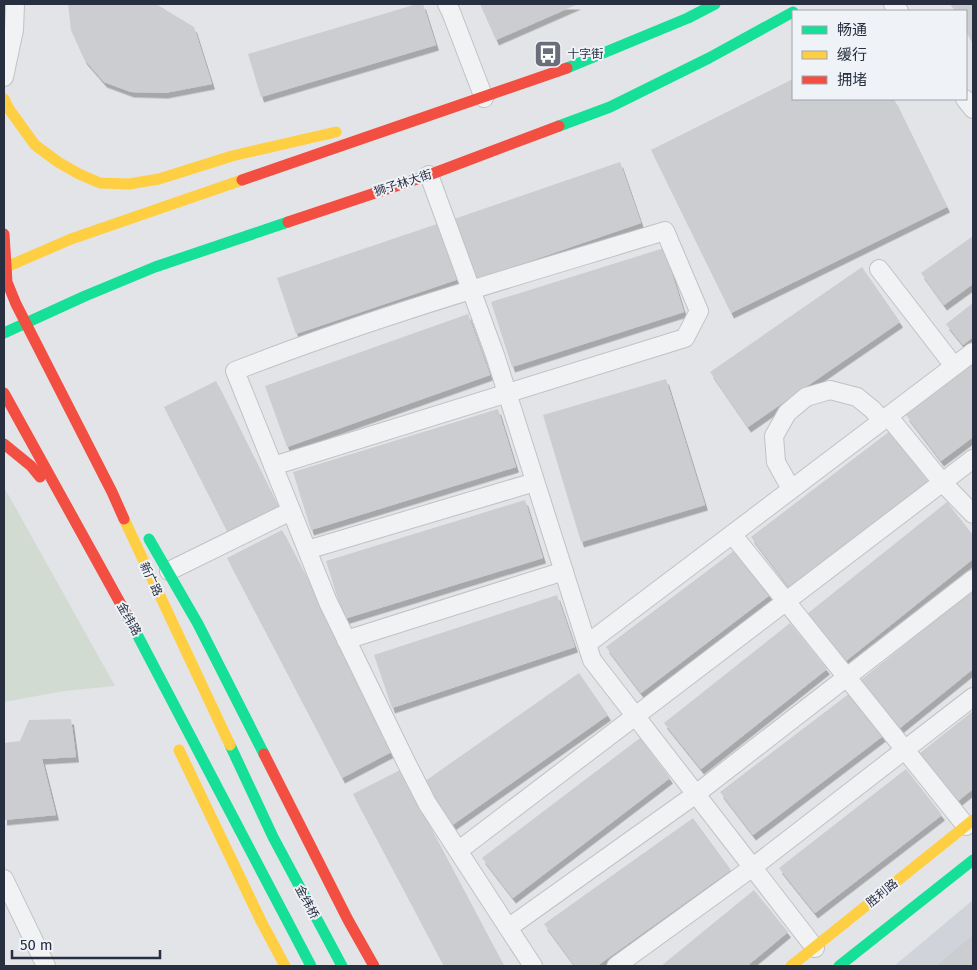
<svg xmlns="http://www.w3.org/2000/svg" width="977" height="970" font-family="'Fira Sans','Noto Sans SC',sans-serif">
  <defs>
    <filter id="shadow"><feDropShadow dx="3" dy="5.5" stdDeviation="0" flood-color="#0004"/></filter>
  </defs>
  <rect width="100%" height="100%" fill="#e2e4e7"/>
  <path fill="#d0d3da" d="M 973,900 L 973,966 L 894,966 Z"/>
  <path fill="#d2dbd2" d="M 4,487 L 115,686 L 64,691 L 4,702 Z"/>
  <path fill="#cccdd1" filter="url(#shadow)" d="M 68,4 L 156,4 L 194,27 L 212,84 L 165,93 L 131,92 L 104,82 L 84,59 L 71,30 Z
    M 417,4 L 423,4 L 436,45 L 261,97 L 248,54 Z
    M 480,4 L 578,4 L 496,40 Z
    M 950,4 L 973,4 L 973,44 L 966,31 L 966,11 L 955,11 Z
    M 793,79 L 793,99 L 894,99 L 947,207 L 731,313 L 651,150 Z
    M 620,162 L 641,223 L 475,280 L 454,219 Z
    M 443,222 L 462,278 L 296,334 L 277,278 Z
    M 973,236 L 973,284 L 944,305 L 921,273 Z
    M 664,248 L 684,312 L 512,367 L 491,302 Z
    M 862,267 L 900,322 L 748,427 L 710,372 Z
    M 973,303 L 973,337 L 963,345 L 946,324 Z
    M 468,314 L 490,375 L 287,447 L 265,386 Z
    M 973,364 L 973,437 L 941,461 L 906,415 Z
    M 666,379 L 705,505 L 581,542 L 543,415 Z
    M 216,381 L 279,508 L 228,533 L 164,407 Z
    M 498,409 L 516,467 L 311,530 L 293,472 Z
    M 890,431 L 928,481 L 789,587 L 751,537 Z
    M 525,500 L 543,558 L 344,619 L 326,561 Z
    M 947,502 L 973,535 L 973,559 L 846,661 L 807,614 Z
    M 282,530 L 397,749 L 342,778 L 227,558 Z
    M 735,550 L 770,595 L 641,693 L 606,647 Z
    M 973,590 L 973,669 L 900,728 L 861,680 Z
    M 557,595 L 575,647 L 392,708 L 374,655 Z
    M 790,623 L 827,669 L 701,769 L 664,723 Z
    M 579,673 L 608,715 L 451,826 L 421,784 Z
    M 850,693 L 883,736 L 753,835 L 720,792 Z
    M 973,711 L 973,789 L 958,801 L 920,753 Z
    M 71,719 L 76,757 L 42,759 L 56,815 L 4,820 L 4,743 L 20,741 L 29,720 Z
    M 640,738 L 670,778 L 513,898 L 482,858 Z
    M 906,769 L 942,815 L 815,913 L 779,868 Z
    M 400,770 L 504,966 L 444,966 L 353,794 Z
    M 693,818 L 731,870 L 597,966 L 575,966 L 544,924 Z
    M 754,890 L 788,932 L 747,966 L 661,966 Z
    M 973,935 L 973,966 L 936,966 Z"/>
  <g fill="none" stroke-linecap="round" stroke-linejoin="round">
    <g stroke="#c0c2c5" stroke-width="20">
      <path id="street" d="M 447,4 L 451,12 L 484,98
        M 893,4 L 899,11
        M 4,77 L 14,30 L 15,4
        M 965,99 L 973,109
        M 429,175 L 495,355 L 592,660 L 815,948
        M 879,269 L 954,366
        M 888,416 L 942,482 L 973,514
        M 273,466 L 685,338 L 699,311 L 665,231 C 521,275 375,316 235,371 L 328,602 L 406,762 L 427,803 L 533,966
        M 791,489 L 776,462 L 774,436 L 787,413 L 806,397 L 830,390 L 857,397 L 873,410 L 882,421
        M 732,534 L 966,826
        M 307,550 L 535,482
        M 169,571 L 291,511
        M 346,640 L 564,571
        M 587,644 L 973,352
        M 458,851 L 973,459
        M 4,879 L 46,966
        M 508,928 L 696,794 L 973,579
        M 616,966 L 753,867 L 973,697"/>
    </g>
    <use href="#street" stroke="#f1f2f3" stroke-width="18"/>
    <path stroke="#16e098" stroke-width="11" d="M 567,68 L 688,18 L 715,4
      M 559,126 L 610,107 L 709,58 L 793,12
      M 4,333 L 85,296 L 155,267 L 288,222
      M 149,539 L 198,624 L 264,754
      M 129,619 L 311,966
      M 230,745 L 273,837 L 342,966
      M 839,966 L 973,860"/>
    <path stroke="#ffcf43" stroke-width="11" d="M 4,99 L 9,109 L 35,145 L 58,162 L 79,174 L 100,183 L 129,184 L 159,179 L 232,156 L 336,132
      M 4,268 L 71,239 L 242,180
      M 124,519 L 230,745
      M 179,750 L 261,921 L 285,966
      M 791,966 L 973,820"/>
    <path stroke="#f24e42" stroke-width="11" d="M 242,180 L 567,68
      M 288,222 L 429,175 L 559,126
      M 4,234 L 7,282 L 16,304 L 112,492 L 124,519
      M 4,393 L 129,619
      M 4,444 L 31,466 L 40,477
      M 264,754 L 348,920 L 374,966"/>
  </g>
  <defs>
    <g id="bus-square" transform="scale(1.4375)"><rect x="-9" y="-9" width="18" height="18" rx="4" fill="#696e7a" stroke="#eff2f6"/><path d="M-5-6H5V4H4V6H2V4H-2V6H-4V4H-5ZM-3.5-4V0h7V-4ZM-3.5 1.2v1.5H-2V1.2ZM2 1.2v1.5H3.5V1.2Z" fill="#fff"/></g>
  </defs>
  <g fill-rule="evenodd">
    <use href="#bus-square" x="548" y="54"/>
  </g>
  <g text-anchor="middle" stroke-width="4" stroke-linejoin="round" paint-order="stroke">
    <g font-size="12" fill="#282f40" stroke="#eff2f6" text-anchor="start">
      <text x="567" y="58">十字街</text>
    </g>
    <g font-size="12" fill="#282f40" stroke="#eff2f6">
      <text transform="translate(403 183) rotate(-18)" y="4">狮子林大街</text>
      <text transform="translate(151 579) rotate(65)" y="4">新广路</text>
      <text transform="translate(129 619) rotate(61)" y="4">金纬路</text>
      <text transform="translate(882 893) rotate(-39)" y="4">胜利路</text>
      <text transform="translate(307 902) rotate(62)" y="4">金纬桥</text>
    </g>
  </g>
  <rect width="977" height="970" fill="none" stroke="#282f40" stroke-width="10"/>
  <rect x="792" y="10" width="175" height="90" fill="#eff2f6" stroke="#9fa4ad"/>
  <rect x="802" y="26" width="25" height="8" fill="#16e098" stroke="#9fa4ad"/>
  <text x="837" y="35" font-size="15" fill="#282f40">畅通</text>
  <rect x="802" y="51" width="25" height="8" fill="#ffcf43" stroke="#9fa4ad"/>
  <text x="837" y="60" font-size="15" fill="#282f40">缓行</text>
  <rect x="802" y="76" width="25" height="8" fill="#f24e42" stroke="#9fa4ad"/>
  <text x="837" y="85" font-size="15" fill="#282f40">拥堵</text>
  <path d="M12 950v8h148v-8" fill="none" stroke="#282f40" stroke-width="2.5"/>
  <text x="20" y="950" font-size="15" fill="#282f40" stroke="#eff2f6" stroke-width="4" paint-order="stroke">50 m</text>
</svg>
